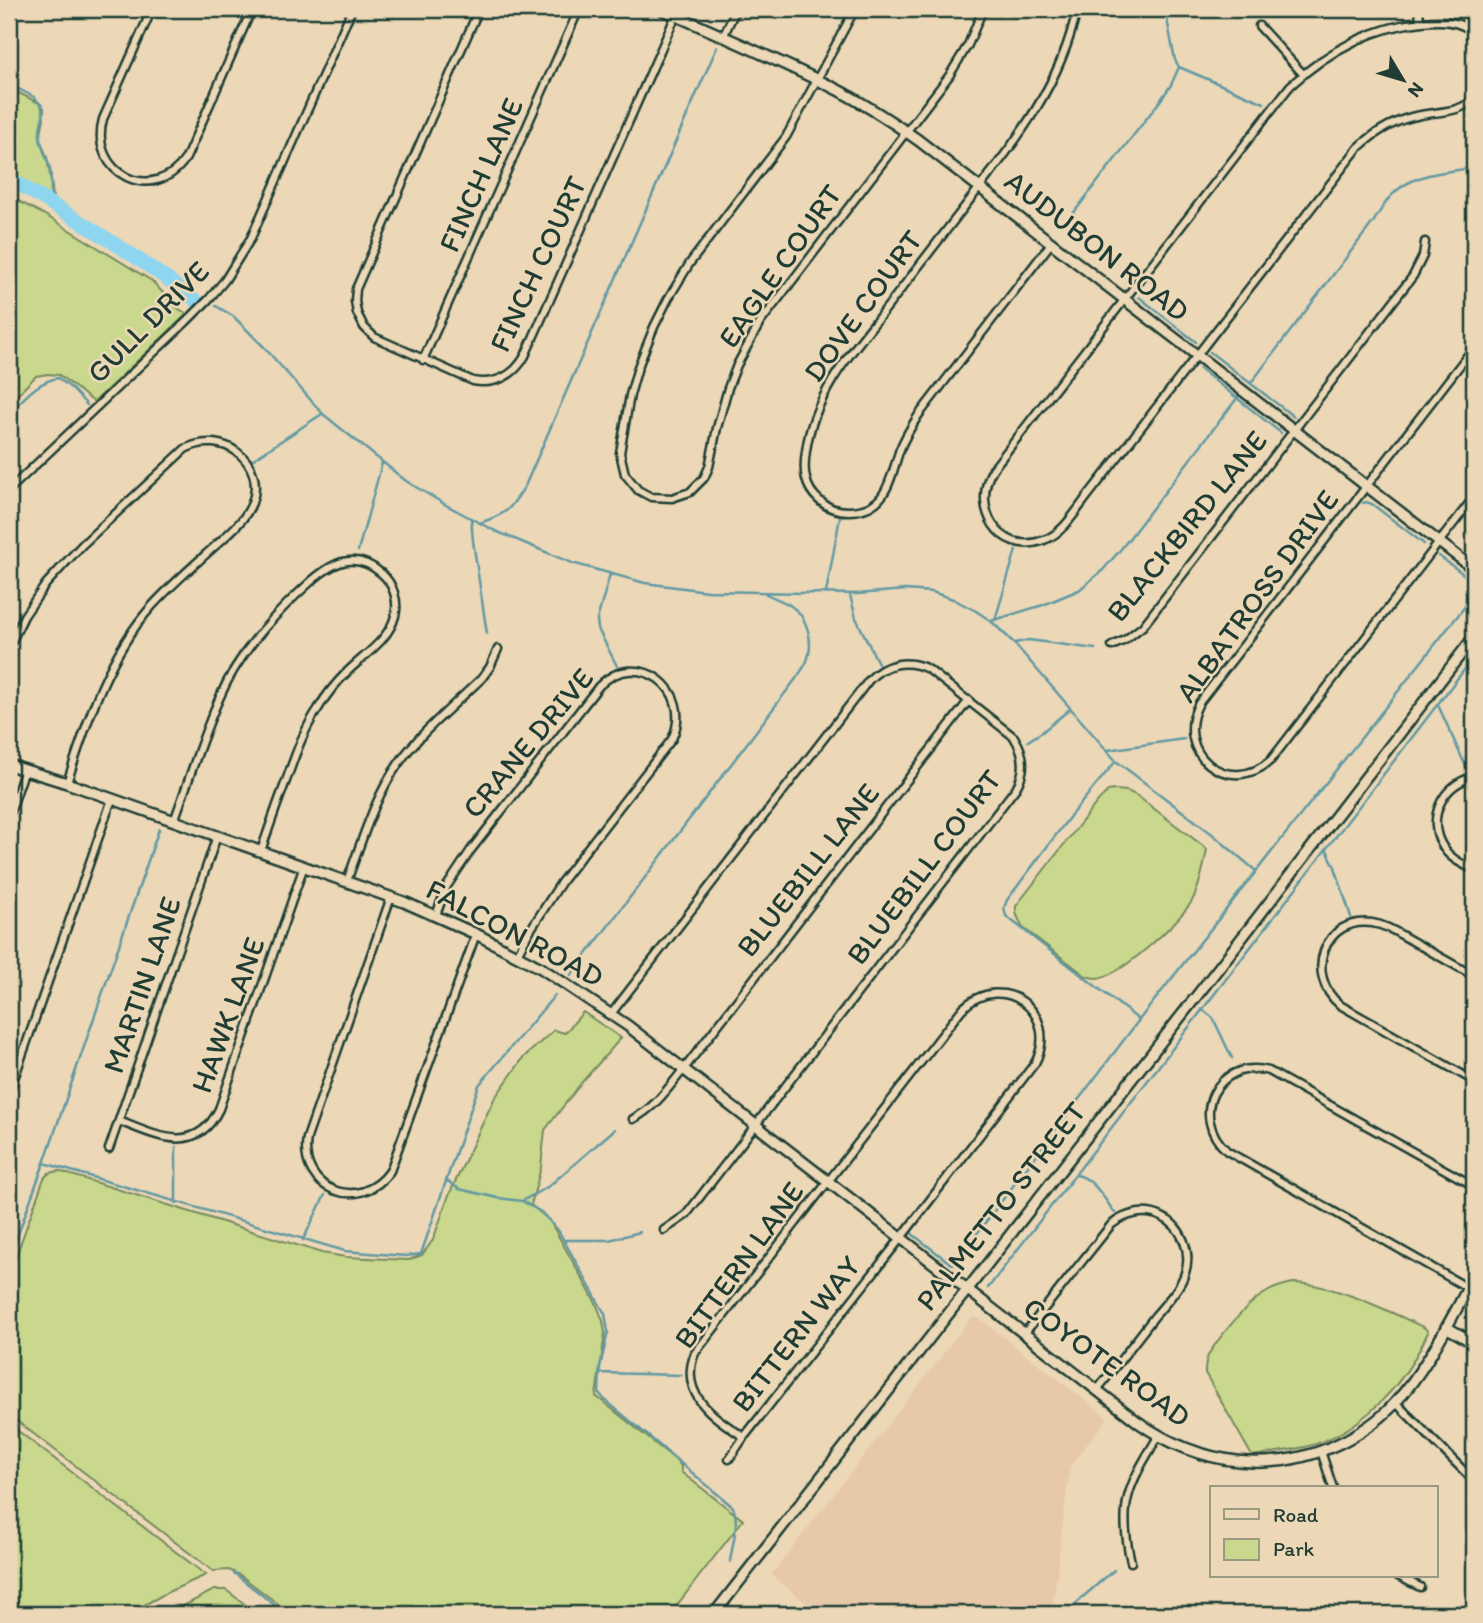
<svg xmlns="http://www.w3.org/2000/svg" width="1483" height="1623" font-family="Itim,sans-serif">
  <rect width="100%" height="100%" fill="#ecd8b6"/>
  <filter id="ink" filterUnits="userSpaceOnUse"><feTurbulence type="fractalNoise" baseFrequency=".0143" numOctaves="2"/><feDisplacementMap in="SourceGraphic" scale="14" xChannelSelector="R" yChannelSelector="G"/><feConvolveMatrix kernelMatrix="1 2 1 2 8 2 1 2 1" color-interpolation-filters="sRGB"/></filter>
  <g filter="url(#ink)">
    <path fill="#e7c9aa" d="M 971,1318 L 979,1318 L 1108,1418 L 1070,1466 L 1052,1614 L 883,1614 L 809,1605 L 771,1575 Z"/>
    <path fill="#c9d88c" stroke="#748a60" stroke-width="2" d="M 9,88 L 41,104 L 44,118 L 40,139 L 47,157 L 52,187 L 53,199 L 28,184 L 9,176 Z
      M 9,196 L 45,215 L 152,281 L 176,307 L 187,314 L 94,402 L 59,375 L 48,374 L 36,376 L 9,403 Z
      M 1115,790 L 1127,791 L 1136,795 L 1207,849 C 1204,866 1200,886 1192,901 C 1180,921 1120,978 1096,978 C 1093,978 1089,977 1086,976 L 1022,927 L 1016,913 L 1016,906 L 1098,801 L 1108,791 Z
      M 583,1012 L 621,1038 L 583,1081 L 545,1130 L 541,1167 L 531,1205 L 550,1221 L 596,1303 L 603,1321 L 605,1333 L 596,1396 L 677,1461 L 681,1466 L 681,1472 L 743,1520 L 670,1614 L 291,1614 L 240,1575 L 229,1570 L 213,1571 L 9,1415 L 9,1276 L 44,1178 L 49,1173 L 59,1171 L 322,1253 L 346,1257 L 409,1260 L 422,1255 L 433,1240 L 449,1195 L 494,1099 L 524,1057 L 554,1030 L 565,1033 Z
      M 1293,1283 C 1332,1283 1389,1311 1425,1328 L 1428,1332 C 1406,1383 1361,1433 1305,1447 C 1288,1451 1269,1453 1252,1456 L 1205,1373 C 1205,1365 1206,1358 1210,1352 C 1221,1335 1246,1305 1262,1295 C 1271,1289 1282,1285 1293,1283 Z
      M 9,1424 L 206,1575 L 168,1592 L 128,1614 L 15,1614 L 9,1613 Z
      M 214,1590 L 226,1590 L 258,1614 L 168,1614 Z"/>
    <g fill="none" stroke-linecap="round" stroke-linejoin="round">
      <path stroke="#6299a4" stroke-width="2.5" d="M 1165,9 L 1175,60 L 1179,67 L 1264,103
        M 9,84 L 34,97 L 44,108 C 44,117 39,126 40,136 C 41,148 47,157 50,169 C 52,180 51,192 50,203
        M 1065,224 L 1160,101 L 1171,85 L 1179,67
        M 1139,297 L 1196,342
        M 216,306 L 233,316 L 264,347 L 323,414 L 406,481 L 446,505 L 493,530 L 572,563 L 645,583 L 707,591 L 857,594 L 905,590 L 932,592 L 953,599 L 976,611 L 991,621 L 1014,643 L 1116,761 L 1211,833 L 1256,871
        M 1210,352 L 1294,417
        M 1199,368 L 1281,433
        M 1251,383 L 1374,221 C 1379,213 1384,204 1390,197 C 1411,173 1444,172 1474,168
        M 9,413 C 23,400 37,381 58,378 L 71,388 L 87,405
        M 252,460 L 322,414
        M 1363,503 L 1366,502 L 1372,504 L 1424,544
        M 471,518 L 473,541 L 487,634
        M 480,523 C 508,513 509,511 525,486 L 717,47
        M 358,551 L 382,463
        M 1439,556 L 1474,582
        M 610,574 L 597,620 L 598,629 L 617,666
        M 826,593 L 840,517
        M 850,595 L 856,618 L 878,663
        M 995,620 L 1016,550
        M 991,621 L 1043,605 L 1079,590 L 1103,570 L 1121,549 L 1238,397
        M 1015,643 L 1029,640 L 1095,649
        M 1438,705 L 1467,769
        M 1028,741 L 1042,732 L 1070,709
        M 1107,750 L 1184,739
        M 1116,761 L 1071,815 L 1007,900 L 1004,908 L 1006,916 L 1139,1020
        M 1326,848 L 1335,867 L 1351,917
        M 571,975 L 795,680 C 799,674 804,668 807,661 C 814,643 808,617 791,606 C 784,601 774,598 766,594
        M 1202,1009 L 1213,1018 L 1232,1058
        M 44,1163 L 345,1251 L 406,1256 L 421,1254 L 479,1085 L 555,995
        M 1076,1175 C 1093,1177 1105,1200 1115,1213
        M 446,1180 L 459,1189 L 498,1198 L 522,1201 L 541,1212 L 558,1230 L 605,1314 L 608,1332 L 600,1367 L 599,1393 L 604,1399 L 733,1507 C 740,1524 732,1544 730,1562
        M 522,1201 L 549,1186 L 615,1129
        M 176,1203 L 176,1147
        M 911,1233 L 950,1263 L 953,1264 L 956,1261 L 1139,1020 L 1474,595
        M 303,1240 L 325,1195
        M 564,1240 L 609,1240 L 640,1232
        M 9,1255 L 14,1245 L 44,1163 L 159,829
        M 988,1288 L 1474,657
        M 600,1373 L 681,1375
        M 234,1573 L 286,1614
        M 1066,1614 L 1084,1596 L 1114,1570
        M 1415,1614 L 1418,1605"/>
      <path stroke="#8ed6ef" stroke-width="14" d="M 9,178 C 72,217 136,254 195,300"/>
      <g stroke="#1f3d34" stroke-width="11">
        <path id="street" d="M 152,9 L 103,119 C 88,174 154,206 186,158 L 252,9
          M 479,9 L 356,289 L 355,301 L 357,313 L 364,327 L 374,337 L 473,381 C 495,385 514,376 525,356 L 676,15
          M 855,9 L 786,137 L 690,263 L 668,299 L 654,327 L 638,367 L 630,395 L 620,453 L 625,474 L 638,490 L 651,497 L 672,498 L 690,492 L 704,478 L 709,467 L 717,428 L 728,388 L 737,365 L 760,323 L 949,76 L 968,45 L 983,9
          M 1419,9 L 1420,22
          M 1259,26 L 1303,74
          M 1474,32 C 1457,20 1442,20 1422,22 C 1371,27 1327,52 1290,86 L 993,469 C 970,506 999,557 1044,540 C 1064,533 1077,509 1090,493 L 1358,148 C 1376,131 1397,119 1421,115 C 1440,111 1459,113 1474,99
          M 723,37 L 736,9
          M 1052,242 L 918,416 C 911,427 905,437 900,449 C 890,478 888,511 848,511 C 836,511 827,508 819,500 C 804,487 803,470 806,451 C 813,396 851,352 885,310 C 913,274 941,237 969,201 C 1016,141 1061,85 1077,9
          M 1474,347 L 1199,703 C 1172,753 1229,798 1271,760 L 1474,497
          M 423,360 L 579,9
          M 9,490 L 186,322 L 209,299 L 225,280 L 251,238 L 352,9
          M 1112,646 L 1125,640 L 1143,626 L 1413,276 L 1423,256 L 1425,242
          M 9,647 L 24,616 L 46,584 L 82,545 L 185,449 C 222,429 267,461 252,503 C 245,521 228,534 214,547 C 193,566 171,585 152,606 C 108,655 87,721 67,783
          M 1474,777 C 1443,783 1425,819 1443,847 C 1450,859 1463,864 1474,870
          M 9,816 L 25,769
          M 174,821 C 191,775 205,726 227,682 C 247,644 276,613 307,585 C 330,564 353,549 381,573 C 393,583 399,601 395,616 C 389,640 364,655 347,672 C 336,683 326,695 318,709 C 303,731 295,756 286,781 C 277,804 269,828 261,851
          M 347,881 C 362,841 374,798 399,763 C 419,734 455,704 482,678 L 490,667 L 498,649
          M 391,897 L 307,1138 C 298,1190 360,1214 390,1171 L 476,934
          M 436,915 L 447,886 L 471,850 L 599,686 C 637,647 695,689 672,739 L 562,881 L 529,932 L 517,955
          M 1474,976 C 1453,964 1433,953 1412,941 C 1399,934 1387,925 1372,923 C 1325,916 1303,974 1340,1005 L 1474,1081
          M 611,1014 L 869,680 C 885,663 907,659 928,669 L 1014,737 C 1025,754 1026,771 1016,788 L 686,1215 L 664,1230
          M 9,1093 L 112,799
          M 633,1119 C 655,1108 668,1088 684,1069 L 969,700
          M 119,1121 C 155,1135 196,1157 219,1109 L 304,866
          M 109,1149 L 217,836
          M 1468,1288 L 1227,1151 C 1188,1116 1217,1058 1269,1071 L 1474,1186
          M 1024,1334 L 1111,1225 C 1126,1213 1145,1209 1162,1217 C 1182,1226 1192,1252 1185,1273 C 1180,1289 1165,1304 1154,1317 C 1135,1342 1116,1366 1097,1390
          M 1396,1403 L 1474,1481
          M 1321,1451 L 1333,1488
          M 729,1459 L 744,1437 L 901,1238 L 1035,1063 C 1061,1013 1003,969 962,1009 L 695,1353 C 678,1395 714,1417 744,1437
          M 1131,1562 C 1117,1503 1129,1485 1159,1435
          M 1398,1576 L 1420,1587"/>
      </g>
      <g stroke="#1f3d34" stroke-width="14">
        <path id="secondary" d="M 661,9 C 718,34 776,59 832,87 C 862,102 891,121 918,140 L 1474,569
          M 9,765 L 67,783 L 404,902 L 476,934 L 541,968 L 628,1026 L 1138,1422 C 1200,1466 1275,1476 1344,1441 C 1363,1431 1381,1419 1395,1403 C 1428,1367 1450,1320 1474,1277
          M 1446,1327 L 1474,1343
          M 714,1614 L 1231,952 L 1474,637"/>
      </g>
      <use href="#street" stroke="#ecd8b6" stroke-width="6"/>
      <use href="#secondary" stroke="#ecd8b6" stroke-width="9"/>
    </g>
  </g>
  <g text-anchor="middle" stroke-width="5" stroke-linejoin="round" paint-order="stroke">
    <g font-size="30" fill="#1f3d34" stroke="#ecd8b6">
      <text transform="translate(481 175) rotate(-66)" y="10">FINCH LANE</text>
      <text transform="translate(1097 246) rotate(38)" y="10">AUDUBON ROAD</text>
      <text transform="translate(538 264) rotate(-65)" y="10">FINCH COURT</text>
      <text transform="translate(780 266) rotate(-55)" y="10">EAGLE COURT</text>
      <text transform="translate(863 306) rotate(-54)" y="10">DOVE COURT</text>
      <text transform="translate(148 322) rotate(-45)" y="10">GULL DRIVE</text>
      <text transform="translate(1187 526) rotate(-51)" y="10">BLACKBIRD LANE</text>
      <text transform="translate(1257 596) rotate(-54)" y="10">ALBATROSS DRIVE</text>
      <text transform="translate(528 743) rotate(-50)" y="10">CRANE DRIVE</text>
      <text transform="translate(924 867) rotate(-53)" y="10">BLUEBILL COURT</text>
      <text transform="translate(808 870) rotate(-52)" y="10">BLUEBILL LANE</text>
      <text transform="translate(515 933) rotate(28)" y="10">FALCON ROAD</text>
      <text transform="translate(142 985) rotate(-71)" y="10">MARTIN LANE</text>
      <text transform="translate(228 1015) rotate(-70)" y="10">HAWK LANE</text>
      <text transform="translate(1001 1206) rotate(-52)" y="10">PALMETTO STREET</text>
      <text transform="translate(739 1265) rotate(-54)" y="10">BITTERN LANE</text>
      <text transform="translate(796 1334) rotate(-52)" y="10">BITTERN WAY</text>
      <text transform="translate(1107 1362) rotate(36)" y="10">COYOTE ROAD</text>
    </g>
  </g>
  <rect width="1483" height="1623" fill="none" stroke="#ecd8b6" stroke-width="35"/>
  <rect x="18" y="18" width="1448" height="1588" fill="none" stroke="#1f3d34" stroke-width="2.5" filter="url(#ink)"/>
  <rect x="1210" y="1486" width="228" height="91" fill="#ecd8b6" stroke="#9a9a82" stroke-width="2"/>
  <rect x="1224" y="1509" width="35" height="10" fill="#ecd8b6" stroke="#9a9a82" stroke-width="2"/>
  <text x="1273" y="1522" font-size="21" fill="#1f3d34">Road</text>
  <rect x="1224" y="1539" width="35" height="21" fill="#c9d88c" stroke="#9a9a82" stroke-width="2"/>
  <text x="1273" y="1556" font-size="21" fill="#1f3d34">Park</text>
  <g transform="translate(1403 80) rotate(128)" stroke="#ecd8b6" stroke-width="5" paint-order="stroke">
  <path d="M0-5L12 26L0 18L-12 26Z" fill="#1f3d34"/>
  <text y="-10" font-size="19" font-weight="bold" text-anchor="middle" fill="#1f3d34">N</text>
  </g>
</svg>
